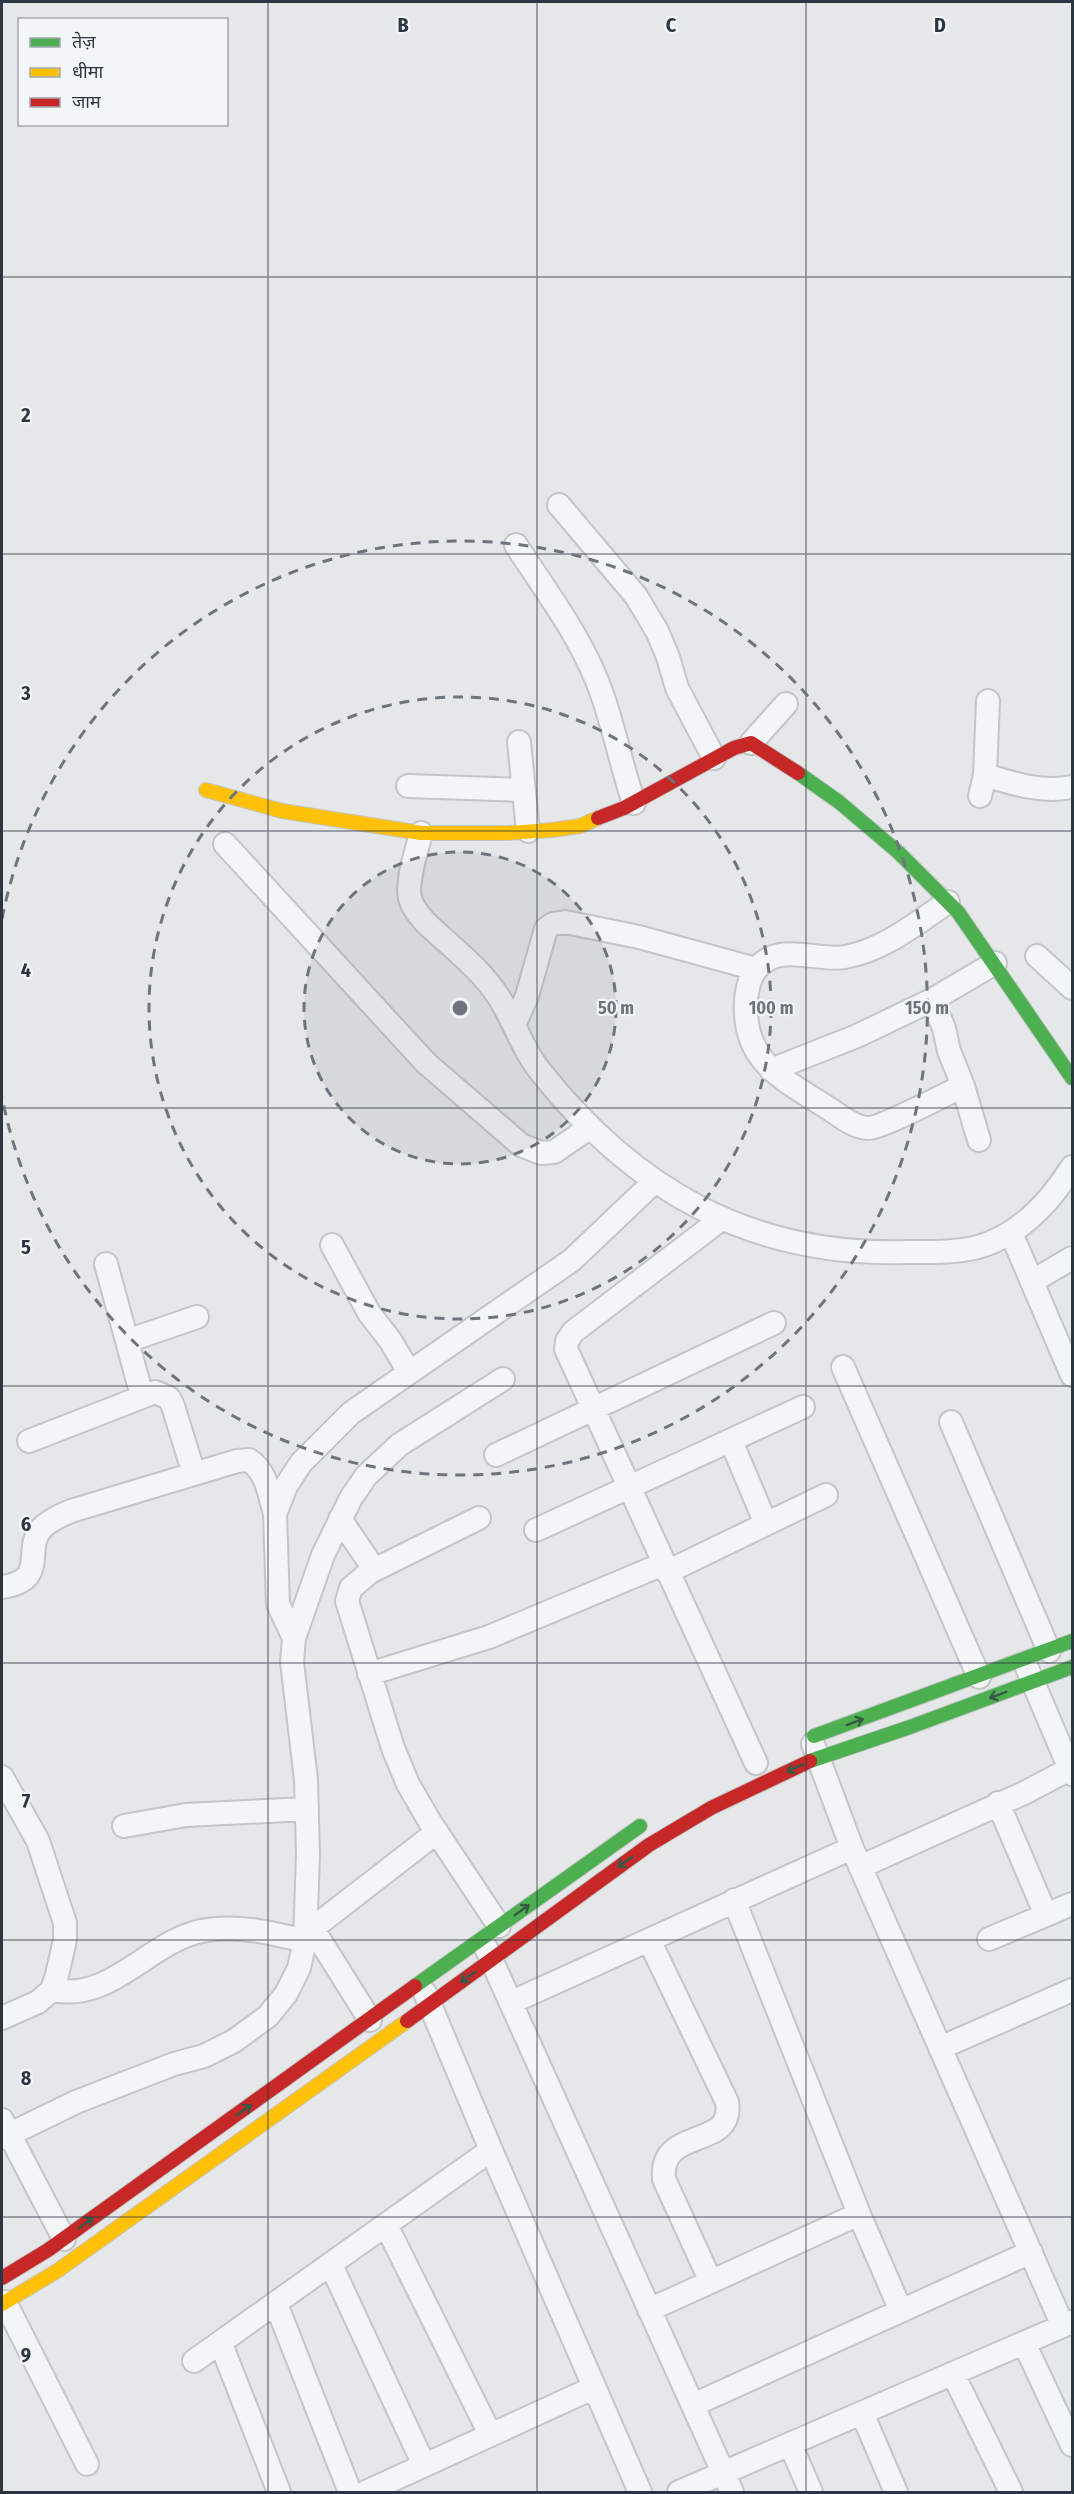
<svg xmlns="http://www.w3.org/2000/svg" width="1074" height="2494" font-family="'Fira Sans Condensed','Noto Sans Devanagari',sans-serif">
  <rect width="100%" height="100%" fill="#e5e7e9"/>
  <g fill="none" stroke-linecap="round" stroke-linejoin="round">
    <g stroke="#c3c5c7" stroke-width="26">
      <path id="street" d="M 559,505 L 636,596 L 657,631 L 668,657 L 677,688 L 714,758
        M 516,545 C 547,593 585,642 603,697 C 615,732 622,768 634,803
        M 519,742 L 528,831
        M 751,743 L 786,704
        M 985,775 C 1014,784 1042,793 1072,787
        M 408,786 L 524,790
        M 980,796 L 985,775 L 988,701
        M 421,833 C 417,850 406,881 410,898 C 412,907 419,915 425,922 C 449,945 480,968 498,996 C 514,1020 522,1049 540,1071 C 634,1190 752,1257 906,1252 C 929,1252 955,1253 978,1247 C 1020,1235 1050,1202 1072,1167
        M 225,844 L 426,1063 L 521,1145 L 541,1153 L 554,1152 L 589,1128
        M 948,902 C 915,924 884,950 845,957 C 816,962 782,942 758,967 C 750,975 747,990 746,1000 C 742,1062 783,1079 828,1108 C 839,1115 854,1128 868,1128 C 882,1128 946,1094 963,1086
        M 1037,956 L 1072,988
        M 932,1000 L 944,1028 L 949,1051 L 963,1086 L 979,1140
        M 514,1025 L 527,996 L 546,929 L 553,924 L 565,922 L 639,937 L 756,969
        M 771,1070 L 857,1036 L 932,1000 L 995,963
        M 720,1220 L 573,1332 L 567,1341 L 566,1349 L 756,1763
        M 1011,1233 L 1072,1375
        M 332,1245 L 369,1313 L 390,1340 L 409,1372
        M 106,1264 L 142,1396
        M 1033,1281 L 1072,1258
        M 127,1341 L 197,1317
        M 843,1367 L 979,1677
        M 951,1422 L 1049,1651
        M 29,1441 L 155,1392 L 169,1398 L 173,1406 L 194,1474
        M 731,1441 L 766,1524
        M 496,1455 L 774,1323
        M 340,1519 L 370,1563 L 370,1572 L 351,1588 L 347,1601 L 393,1748 L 408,1784 L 430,1822 L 499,1926
        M 536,1530 L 803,1407
        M 370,1572 L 479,1518
        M 667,1572 L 826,1495
        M 2,1587 C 50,1580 22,1549 42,1528 C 50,1520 61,1515 71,1511 L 237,1461 L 249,1460 C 267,1472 269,1494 275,1514
        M 294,1638 L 278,1604 L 275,1514 L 286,1486 L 301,1463 L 351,1413 L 572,1260 L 654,1182
        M 1027,1668 L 1072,1774
        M 369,1674 L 489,1637 L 663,1564
        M 813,1744 L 852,1848 L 1063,2326
        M 2,1777 L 38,1841 L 65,1923 L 65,1940 L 57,1975 L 52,1990 L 38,2002 L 2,2018
        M 998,1803 L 1046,1915
        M 124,1826 L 186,1815 L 307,1809
        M 860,1867 L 1024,1793 L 1070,1769
        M 734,1900 L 859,2214 L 901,2311
        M 306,1918 L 370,2020
        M 313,1928 L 437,1832
        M 989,1939 L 1072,1904
        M 649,1940 L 727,2102 C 735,2151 659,2125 664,2179 L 711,2282
        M 486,1948 L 732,2492
        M 52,1990 C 112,2002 147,1943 201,1931 C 236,1924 272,1933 305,1941
        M 425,1993 L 491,2150 L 640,2492
        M 512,2002 L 852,1848
        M 940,2048 L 1072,1990
        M 2,2120 L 64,2239
        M 2,2138 L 76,2102 L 174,2064 L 204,2056 L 234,2041 L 268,2016 L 286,1994 L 299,1968 L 305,1941 L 308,1855 L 306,1780 L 292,1662 L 294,1638 L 323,1555 L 351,1498 L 366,1476 L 399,1445 L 503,1379
        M 386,2225 L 490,2434
        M 331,2265 L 424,2465
        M 5,2302 L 87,2464
        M 276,2304 L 350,2492
        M 649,2310 L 859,2214
        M 1024,2343 L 1072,2445
        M 221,2344 L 279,2492
        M 194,2361 L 491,2150
        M 953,2374 L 1011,2492
        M 693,2405 L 1031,2252
        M 862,2413 L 896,2492
        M 790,2444 L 811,2492
        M 366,2492 L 593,2388
        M 679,2492 L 1072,2322"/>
    </g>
    <g stroke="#c3c5c7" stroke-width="16">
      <path id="fast" d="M 798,773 L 839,802 L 898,852 L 958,912 L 1072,1078
        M 814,1736 L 1072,1641
        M 810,1761 L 910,1727 L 1072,1667
        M 415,1986 L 640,1826"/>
    </g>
    <g stroke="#c3c5c7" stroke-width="16">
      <path id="slow" d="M 206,790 L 282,811 L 421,833 L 507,833 L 552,830 L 580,826 L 598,818
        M 2,2304 L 57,2271 L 407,2021"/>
    </g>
    <g stroke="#c3c5c7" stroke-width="16">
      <path id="jam" d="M 598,818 L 624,808 L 734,748 L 751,743 L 798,773
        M 407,2021 L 649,1845 L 711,1808 L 810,1761
        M 2,2278 L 48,2250 L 415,1986"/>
    </g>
    <use href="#street" stroke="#f4f5f6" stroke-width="22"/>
    <use href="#fast" stroke="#4caf50" stroke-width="14"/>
    <use href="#slow" stroke="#ffc107" stroke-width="14"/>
    <use href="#jam" stroke="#c62828" stroke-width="14"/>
  </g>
  <defs><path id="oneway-shaft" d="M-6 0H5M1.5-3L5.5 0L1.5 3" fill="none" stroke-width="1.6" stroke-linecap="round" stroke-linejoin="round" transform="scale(1.5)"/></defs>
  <g stroke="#365a47">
    <use href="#oneway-shaft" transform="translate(998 1695) rotate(160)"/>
    <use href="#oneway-shaft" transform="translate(855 1722) rotate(-20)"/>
    <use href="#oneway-shaft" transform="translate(795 1768) rotate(155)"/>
    <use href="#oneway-shaft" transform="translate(625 1862) rotate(145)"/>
    <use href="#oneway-shaft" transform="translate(522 1910) rotate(-36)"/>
    <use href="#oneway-shaft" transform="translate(468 1977) rotate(145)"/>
    <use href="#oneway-shaft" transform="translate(244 2110) rotate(-36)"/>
    <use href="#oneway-shaft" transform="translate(86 2223) rotate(-35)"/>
  </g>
  <path fill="none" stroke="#2c3643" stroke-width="1.5" stroke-opacity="0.55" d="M 268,2 L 268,2492M 537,2 L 537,2492M 806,2 L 806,2492M 2,277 L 1072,277M 2,554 L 1072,554M 2,831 L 1072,831M 2,1108 L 1072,1108M 2,1386 L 1072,1386M 2,1663 L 1072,1663M 2,1940 L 1072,1940M 2,2217 L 1072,2217"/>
  <circle cx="460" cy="1008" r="156" fill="#6d747d" fill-opacity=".12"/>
  <g fill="none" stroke="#6d747d" stroke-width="3" stroke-dasharray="10 8">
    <circle cx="460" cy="1008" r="156"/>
    <circle cx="460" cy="1008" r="311"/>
    <path d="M2 919A467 467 0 1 1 2 1097"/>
  </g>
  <g font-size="20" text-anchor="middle" font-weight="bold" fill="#2c3643" stroke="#f3f6f8" stroke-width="4.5" stroke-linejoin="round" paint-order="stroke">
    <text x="403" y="32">B</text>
    <text x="671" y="32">C</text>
    <text x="940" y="32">D</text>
    <text x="26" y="422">2</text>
    <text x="26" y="700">3</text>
    <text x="26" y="977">4</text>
    <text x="26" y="1254">5</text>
    <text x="26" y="1531">6</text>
    <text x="26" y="1808">7</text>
    <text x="26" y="2085">8</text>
    <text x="26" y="2362">9</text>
  </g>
  <circle cx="460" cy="1008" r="9" fill="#6d747d" stroke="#f3f6f8" stroke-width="3"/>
  <g font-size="18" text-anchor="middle" font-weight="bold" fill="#6d747d" stroke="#f3f6f8" stroke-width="4.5" stroke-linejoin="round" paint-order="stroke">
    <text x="616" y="1014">50 m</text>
    <text x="771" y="1014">100 m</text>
    <text x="927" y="1014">150 m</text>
  </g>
  <rect width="1074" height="2494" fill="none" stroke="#2c3643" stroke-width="6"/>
  <rect x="18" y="18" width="210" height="108" fill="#f3f6f8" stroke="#a3a9b0" stroke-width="1.5"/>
  <rect x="30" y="38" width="30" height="9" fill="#4caf50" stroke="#a3a9b0" stroke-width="1.5"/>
  <text x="72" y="48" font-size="18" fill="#2c3643">तेज़</text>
  <rect x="30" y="68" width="30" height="9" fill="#ffc107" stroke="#a3a9b0" stroke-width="1.5"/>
  <text x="72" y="78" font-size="18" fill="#2c3643">धीमा</text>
  <rect x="30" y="98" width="30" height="9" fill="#c62828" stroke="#a3a9b0" stroke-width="1.5"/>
  <text x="72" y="108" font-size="18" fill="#2c3643">जाम</text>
</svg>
